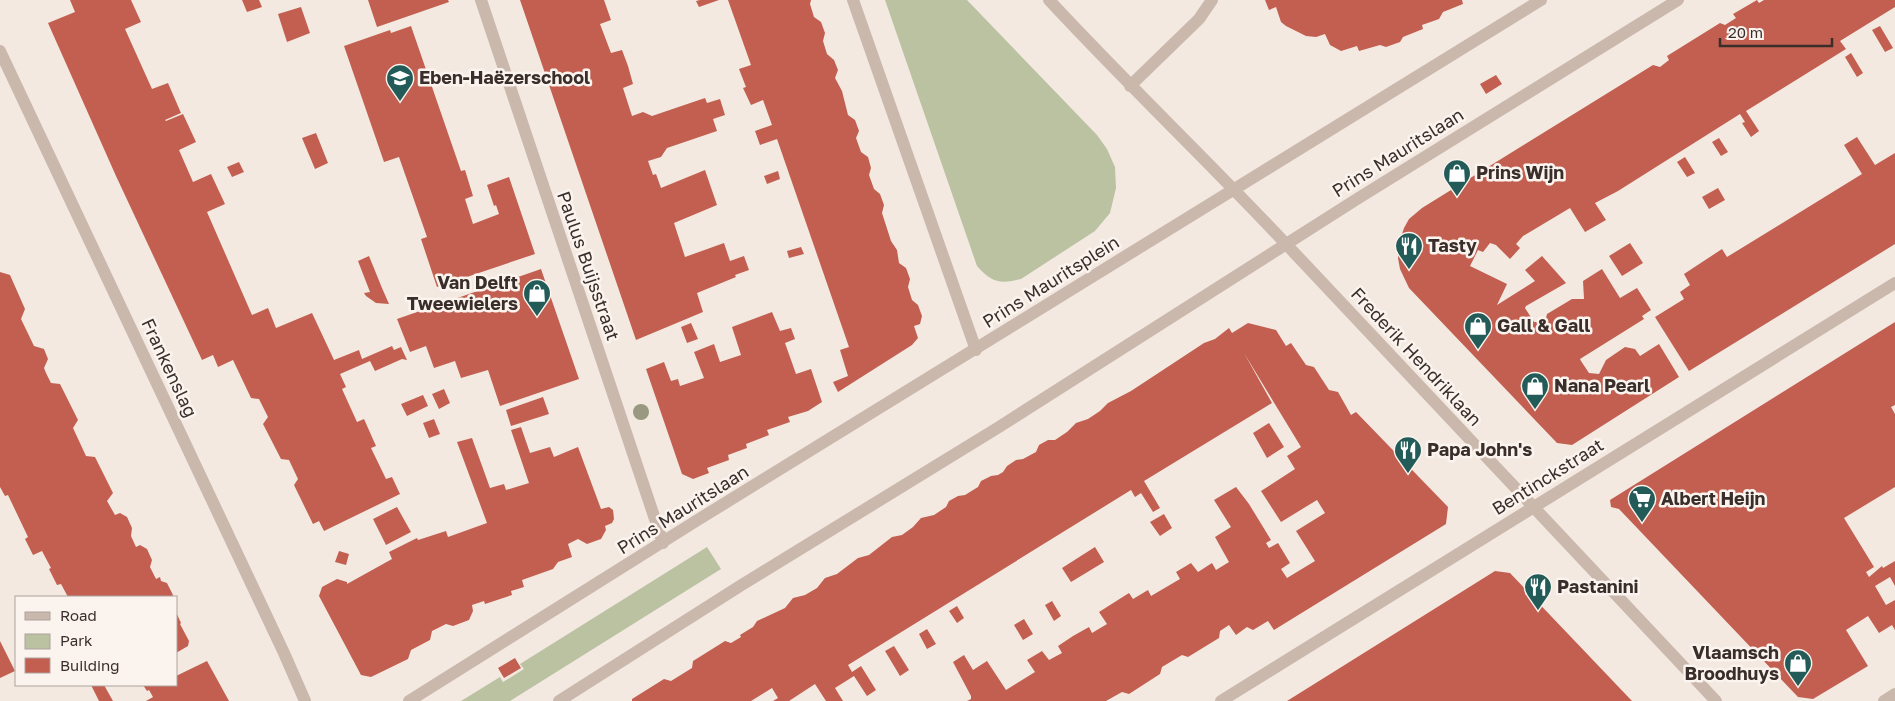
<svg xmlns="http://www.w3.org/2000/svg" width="1895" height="701" font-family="'Golos Text',sans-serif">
  <rect width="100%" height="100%" fill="#f3e9e1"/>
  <path fill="#bbc2a1" d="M 885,0 L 967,0 L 1097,135 L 1107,149 L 1115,167 L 1116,188 L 1110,213 L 1095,231 L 1021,279 C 1000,284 992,283 977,266 Z
    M 707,547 L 721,569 L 510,701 L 461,701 L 500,677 L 503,682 L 524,669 L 520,664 Z"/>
  <path fill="#c25f50" d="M 70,0 L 131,0 L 141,22 L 125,29 L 152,89 L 168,83 L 181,113 L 165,120 L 166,121 L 183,114 L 196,142 L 179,150 L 193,182 L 211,174 L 225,204 L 207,212 L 252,315 L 268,308 L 276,328 L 312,313 L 334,360 L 359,350 L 362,359 L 392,346 L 394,350 L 401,347 L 407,360 L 402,359 L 375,371 L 370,361 L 340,374 L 346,387 L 342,389 L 357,422 L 364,419 L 376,446 L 371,448 L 386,479 L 392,477 L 400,494 L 324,531 L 319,521 L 313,524 L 294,485 L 298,479 L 289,460 L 281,459 L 263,424 L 268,417 L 259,399 L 251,398 L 233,360 L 218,367 L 213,355 L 202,360 L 116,176 L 48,23 L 75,12 Z
    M 242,0 L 259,0 L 262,7 L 247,12 Z
    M 368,0 L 448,0 L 449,2 L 377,27 Z
    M 520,0 L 604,0 L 611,20 L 600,24 L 611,53 L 622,50 L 628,66 L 633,84 L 623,88 L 632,116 L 643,112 L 652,116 L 705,98 L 707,103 L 720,99 L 725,115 L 713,119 L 717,131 L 667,148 L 661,157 L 648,161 L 653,175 L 656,174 L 661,188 L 705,170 L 717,205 L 674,223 L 685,257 L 724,243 L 730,261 L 744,256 L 749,270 L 735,275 L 736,277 L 697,293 L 703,312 L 636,340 Z
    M 700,0 L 719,0 L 699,7 L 696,1 Z
    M 728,0 L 811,0 L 810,4 L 814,17 L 821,22 L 825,33 L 823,41 L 827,54 L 834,60 L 838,70 L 835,78 L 842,91 L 848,115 L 855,120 L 859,131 L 856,138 L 861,152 L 868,157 L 871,168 L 869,175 L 874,189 L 880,194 L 884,205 L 882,213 L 891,241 L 897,250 L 899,263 L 906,268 L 910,279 L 908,287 L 912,300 L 918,305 L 922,316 L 920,324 L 914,326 L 918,338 L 912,345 L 838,392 L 833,382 L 848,376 L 840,350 L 849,347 L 777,139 L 760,145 L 755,131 L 772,125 L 763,100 L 751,105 L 743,88 L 746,87 L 739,69 L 751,65 Z
    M 1265,0 L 1462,0 L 1463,4 L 1443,12 L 1439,19 L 1422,25 L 1423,29 L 1403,37 L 1400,42 L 1386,47 L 1380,45 L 1359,51 L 1357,46 L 1341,51 L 1330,45 L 1325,34 L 1316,37 L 1306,36 L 1286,26 L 1281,22 L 1276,7 L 1269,10 Z
    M 1757,0 L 1759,3 L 1764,0 L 1895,0 L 1895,7 L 1840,41 L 1846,49 L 1746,111 L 1759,131 L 1751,137 L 1742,123 L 1745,122 L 1740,114 L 1618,191 L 1595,203 L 1606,220 L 1585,232 L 1570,208 L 1523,236 L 1516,244 L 1520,248 L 1510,259 L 1496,245 L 1490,243 L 1483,252 L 1478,250 L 1470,266 L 1507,284 L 1497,305 L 1535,281 L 1525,270 L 1542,256 L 1566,283 L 1526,306 L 1525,308 L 1534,322 L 1545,322 L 1547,314 L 1572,299 L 1584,299 L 1583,281 L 1602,269 L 1620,298 L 1637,288 L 1651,310 L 1642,316 L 1644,319 L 1580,359 L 1581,361 L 1589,373 L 1599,374 L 1606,360 L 1625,347 L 1635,349 L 1640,356 L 1659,344 L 1679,377 L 1572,445 L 1557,443 L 1409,288 L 1400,269 L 1398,258 L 1401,237 L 1404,228 L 1409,219 L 1422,208 L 1653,65 L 1660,67 L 1669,60 L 1667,56 L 1720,23 L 1725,25 L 1736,18 L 1733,14 Z
    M 301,7 L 310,33 L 287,42 L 278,14 Z
    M 411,26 L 461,171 L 465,170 L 473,196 L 465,199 L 473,224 L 499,214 L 496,205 L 494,206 L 487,185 L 509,177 L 535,254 L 437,287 L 421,239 L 427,237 L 399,157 L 384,162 L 344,46 L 390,30 L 391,33 Z
    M 1880,26 L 1893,48 L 1885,52 L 1872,30 Z
    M 1851,53 L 1863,73 L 1857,77 L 1845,57 Z
    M 1496,75 L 1502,84 L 1486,94 L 1480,84 Z
    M 316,133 L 328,163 L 315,169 L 302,138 Z
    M 1857,137 L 1875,165 L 1895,153 L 1895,244 L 1689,371 L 1655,317 L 1684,299 L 1680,292 L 1690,285 L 1684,274 L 1722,249 L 1727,257 L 1862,174 L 1844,145 Z
    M 1719,138 L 1728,152 L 1721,156 L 1712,142 Z
    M 1685,157 L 1695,173 L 1687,177 L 1677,162 Z
    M 239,162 L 244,172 L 232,177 L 227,167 Z
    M 778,171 L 780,179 L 767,184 L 764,176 Z
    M 1718,188 L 1725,200 L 1709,209 L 1702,197 Z
    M 1630,243 L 1643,263 L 1622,276 L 1609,256 Z
    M 801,247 L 804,254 L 789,258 L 787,251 Z
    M 369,256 L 382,288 L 389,304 L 376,303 L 366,296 L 364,293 L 370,292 L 358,261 Z
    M 541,269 L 579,379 L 500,406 L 488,370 L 461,378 L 455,361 L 434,368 L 426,346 L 410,352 L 397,319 Z
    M 0,272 L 10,275 L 25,309 L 21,319 L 34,346 L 44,349 L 48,359 L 44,368 L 46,373 L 51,383 L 60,384 L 78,420 L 73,428 L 86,456 L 95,457 L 113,493 L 107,501 L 115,515 L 120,513 L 127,517 L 132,528 L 131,536 L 136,547 L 140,545 L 147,549 L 152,560 L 150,567 L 156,579 L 160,577 L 161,581 L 167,583 L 173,595 L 172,597 L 68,597 L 61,584 L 57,585 L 49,569 L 51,568 L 42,551 L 33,555 L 25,539 L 28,537 L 8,495 L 5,496 L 0,487 Z
    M 772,312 L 780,331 L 791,328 L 795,339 L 785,343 L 796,374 L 811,369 L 822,402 L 808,411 L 788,417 L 790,422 L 767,430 L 769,435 L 746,444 L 747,448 L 728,455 L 729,460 L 707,468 L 709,473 L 693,479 L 682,474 L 646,369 L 664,362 L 671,381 L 678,379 L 680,386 L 704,378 L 694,352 L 714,344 L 720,362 L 741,355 L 732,327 Z
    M 1895,322 L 1895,405 L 1891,407 L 1895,414 L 1895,487 L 1844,518 L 1874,567 L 1866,572 L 1869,577 L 1882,566 L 1883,568 L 1895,561 L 1895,586 L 1890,577 L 1875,586 L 1886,605 L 1895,600 L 1895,630 L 1892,625 L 1879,633 L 1868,616 L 1846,630 L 1868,666 L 1813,699 L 1798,697 L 1619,509 L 1611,507 L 1610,500 Z
    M 691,323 L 698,339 L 687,343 L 681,327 Z
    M 1248,323 L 1276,330 L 1286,346 L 1291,343 L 1306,365 L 1314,367 L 1329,390 L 1338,392 L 1351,415 L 1356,412 L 1448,507 L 1446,524 L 1274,630 L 1268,621 L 1253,630 L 1247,627 L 1236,635 L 1229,625 L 1220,631 L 1219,638 L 1188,657 L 1182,655 L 1162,667 L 1160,674 L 1129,694 L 1122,692 L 1106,701 L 967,701 L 971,699 L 971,696 L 953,662 L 964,655 L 973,670 L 987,661 L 1006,690 L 1035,672 L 1027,660 L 1042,651 L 1049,660 L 1062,653 L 1058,646 L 1073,636 L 1089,627 L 1092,633 L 1107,624 L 1099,612 L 1129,593 L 1133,599 L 1148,590 L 1151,596 L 1180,579 L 1176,572 L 1191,563 L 1198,572 L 1212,563 L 1216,570 L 1229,562 L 1215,537 L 1231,527 L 1214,500 L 1236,487 L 1249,504 L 1271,540 L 1266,543 L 1269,548 L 1278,543 L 1290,563 L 1281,569 L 1287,578 L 1315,561 L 1296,531 L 1325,513 L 1317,500 L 1281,522 L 1261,491 L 1295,469 L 1287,456 L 1301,447 L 1244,353 L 1272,403 L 1144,481 L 1160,508 L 1153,512 L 1141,493 L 1135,497 L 1131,490 L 848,665 L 852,672 L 861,666 L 876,690 L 867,696 L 854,676 L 835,688 L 843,701 L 826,701 L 815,684 L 789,701 L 773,701 L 778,698 L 772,688 L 751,701 L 632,701 L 632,699 L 664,679 L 671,681 L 692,668 L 693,661 L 725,641 L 731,643 L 741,637 L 740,635 L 753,627 L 757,621 L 785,608 L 793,598 L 805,595 L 817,588 L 825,578 L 837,574 L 858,558 L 869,555 L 892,537 L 902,535 L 913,527 L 921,518 L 934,515 L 946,507 L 949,501 L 958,496 L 965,495 L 978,487 L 981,481 L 991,476 L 998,475 L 1003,472 L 1007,466 L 1016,460 L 1023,459 L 1036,452 L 1039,445 L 1048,440 L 1055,440 L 1067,432 L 1076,423 L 1088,419 L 1100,411 L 1108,403 L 1131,391 L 1204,343 L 1215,339 L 1229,328 L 1232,333 Z
    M 444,389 L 450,403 L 439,409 L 432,394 Z
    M 423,395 L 428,406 L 407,416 L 401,404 Z
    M 543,397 L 549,414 L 511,426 L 506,410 Z
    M 434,419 L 440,434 L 429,438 L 423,423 Z
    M 1269,423 L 1284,447 L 1267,458 L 1253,433 Z
    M 521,427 L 530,453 L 550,447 L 554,457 L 578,447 L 601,509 L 609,507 L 613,510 L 614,519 L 612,523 L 605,526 L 606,530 L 601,539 L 587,544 L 578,539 L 568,544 L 572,557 L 558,562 L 553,569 L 522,580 L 524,587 L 511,591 L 512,595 L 485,604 L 484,601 L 472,605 L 473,611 L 469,620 L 453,626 L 446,624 L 432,631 L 430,640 L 411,650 L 408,659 L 371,677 L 361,675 L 319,596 L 322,587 L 337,579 L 347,582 L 347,584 L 392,559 L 389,552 L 417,538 L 418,540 L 446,531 L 448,537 L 487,523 L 457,442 L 472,438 L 490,488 L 504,484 L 506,490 L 529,483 L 511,430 Z
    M 397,507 L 411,532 L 386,545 L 373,519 Z
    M 1164,514 L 1172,528 L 1160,536 L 1150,522 Z
    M 1095,547 L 1104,562 L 1071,582 L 1062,568 Z
    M 339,551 L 349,554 L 346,565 L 335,562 Z
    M 1495,571 L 1510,573 L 1632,701 L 1287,701 Z
    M 1052,601 L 1061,616 L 1054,621 L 1045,605 Z
    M 957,606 L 964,618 L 957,623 L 949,611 Z
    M 176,612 L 181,623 L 180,624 L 189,641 L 188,646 L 176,653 Z
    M 1024,619 L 1033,634 L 1023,640 L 1014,625 Z
    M 927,629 L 936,644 L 927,649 L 919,634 Z
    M 0,641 L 15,671 L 0,678 Z
    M 894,646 L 909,670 L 900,676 L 885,651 Z
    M 515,658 L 521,668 L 504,678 L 498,668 Z
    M 207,661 L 229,701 L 146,701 L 153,697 L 149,690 L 147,691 L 143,685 L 176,685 L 176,676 Z
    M 91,685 L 104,685 L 113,701 L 99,701 Z"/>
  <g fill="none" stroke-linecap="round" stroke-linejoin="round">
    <path stroke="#cbb8ad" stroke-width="12" d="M 481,0 L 663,543
      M 853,0 L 976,350
      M 1049,0 C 1126,83 1208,161 1286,244 C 1430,396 1572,549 1716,701
      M 0,51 L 284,653 L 305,701
      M 1130,86 L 1199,19 L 1212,0
      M 409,701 L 696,521 L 1541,0
      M 559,701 L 740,586 L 999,427 L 1357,199 L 1678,0
      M 1221,701 L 1895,283
      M 1884,701 L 1895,694"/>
  </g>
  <circle fill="#989980" cx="641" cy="412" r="8"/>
  <defs>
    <g id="school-pin" transform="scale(1.4375)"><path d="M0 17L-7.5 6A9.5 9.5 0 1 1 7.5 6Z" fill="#225b58" stroke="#faf3ee"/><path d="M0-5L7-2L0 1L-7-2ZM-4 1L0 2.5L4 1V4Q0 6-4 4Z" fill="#fff"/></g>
    <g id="shop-pin" transform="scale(1.4375)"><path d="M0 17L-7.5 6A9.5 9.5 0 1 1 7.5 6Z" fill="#225b58" stroke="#faf3ee"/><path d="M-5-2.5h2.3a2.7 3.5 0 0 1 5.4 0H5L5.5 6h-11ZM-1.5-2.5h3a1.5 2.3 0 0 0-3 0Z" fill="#fff"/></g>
    <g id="restaurant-pin" transform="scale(1.4375)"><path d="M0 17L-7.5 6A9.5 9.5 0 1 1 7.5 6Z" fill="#225b58" stroke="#faf3ee"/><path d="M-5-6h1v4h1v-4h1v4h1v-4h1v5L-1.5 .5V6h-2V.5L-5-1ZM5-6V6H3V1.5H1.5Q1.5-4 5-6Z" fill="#fff"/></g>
    <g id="supermarket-pin" transform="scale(1.4375)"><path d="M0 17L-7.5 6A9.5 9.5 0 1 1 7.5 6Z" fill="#225b58" stroke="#faf3ee"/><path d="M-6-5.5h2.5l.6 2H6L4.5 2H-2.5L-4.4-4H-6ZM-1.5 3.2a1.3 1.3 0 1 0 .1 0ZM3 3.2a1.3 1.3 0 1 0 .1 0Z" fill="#fff"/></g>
  </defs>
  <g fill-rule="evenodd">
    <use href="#school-pin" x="400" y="78"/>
    <use href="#shop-pin" x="1457" y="173"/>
    <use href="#restaurant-pin" x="1409" y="246"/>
    <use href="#shop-pin" x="537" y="293"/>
    <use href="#shop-pin" x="1478" y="326"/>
    <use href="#shop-pin" x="1535" y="386"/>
    <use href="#restaurant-pin" x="1408" y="450"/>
    <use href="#supermarket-pin" x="1642" y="499"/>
    <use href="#restaurant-pin" x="1538" y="587"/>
    <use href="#shop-pin" x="1798" y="663"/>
  </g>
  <g text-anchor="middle" stroke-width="5" stroke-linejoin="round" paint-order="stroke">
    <g font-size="18" font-weight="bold" fill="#3a2e2b" stroke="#faf3ee" text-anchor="start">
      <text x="419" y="84">Eben-Haëzerschool</text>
      <text x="1476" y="179">Prins Wijn</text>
      <text x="1428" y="252">Tasty</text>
      <text x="518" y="289" text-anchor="end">Van Delft<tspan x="518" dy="21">Tweewielers</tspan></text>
      <text x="1497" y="332">Gall &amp; Gall</text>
      <text x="1554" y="392">Nana Pearl</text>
      <text x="1427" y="456">Papa John's</text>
      <text x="1661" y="505">Albert Heijn</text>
      <text x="1557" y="593">Pastanini</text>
      <text x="1779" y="659" text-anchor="end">Vlaamsch<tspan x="1779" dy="21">Broodhuys</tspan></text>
    </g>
    <g font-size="18" fill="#3a2e2b" stroke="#faf3ee">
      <text transform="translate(1398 153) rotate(-32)" y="6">Prins Mauritslaan</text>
      <text transform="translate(588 266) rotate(71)" y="6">Paulus Buijsstraat</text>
      <text transform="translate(1051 282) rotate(-32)" y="6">Prins Mauritsplein</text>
      <text transform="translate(1416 357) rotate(47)" y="6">Frederik Hendriklaan</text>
      <text transform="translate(169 368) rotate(65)" y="6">Frankenslag</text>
      <text transform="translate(1548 477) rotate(-32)" y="6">Bentinckstraat</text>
      <text transform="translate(683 510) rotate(-32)" y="6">Prins Mauritslaan</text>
    </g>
  </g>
  <rect x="15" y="596" width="162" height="90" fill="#faf3ee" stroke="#ada4a0"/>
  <rect x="25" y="612" width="25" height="8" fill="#cbb8ad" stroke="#ada4a0"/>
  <text x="60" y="621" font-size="15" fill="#3a2e2b">Road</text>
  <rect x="25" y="634" width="25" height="15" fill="#bbc2a1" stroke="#ada4a0"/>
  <text x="60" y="646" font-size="15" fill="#3a2e2b">Park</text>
  <rect x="25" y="658" width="25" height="15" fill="#c25f50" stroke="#ada4a0"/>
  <text x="60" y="671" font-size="15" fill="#3a2e2b">Building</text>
  <path d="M1720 38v8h112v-8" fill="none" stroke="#3a2e2b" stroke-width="2.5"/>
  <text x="1728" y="38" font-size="15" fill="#3a2e2b" stroke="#faf3ee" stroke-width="4" paint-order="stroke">20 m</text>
</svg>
